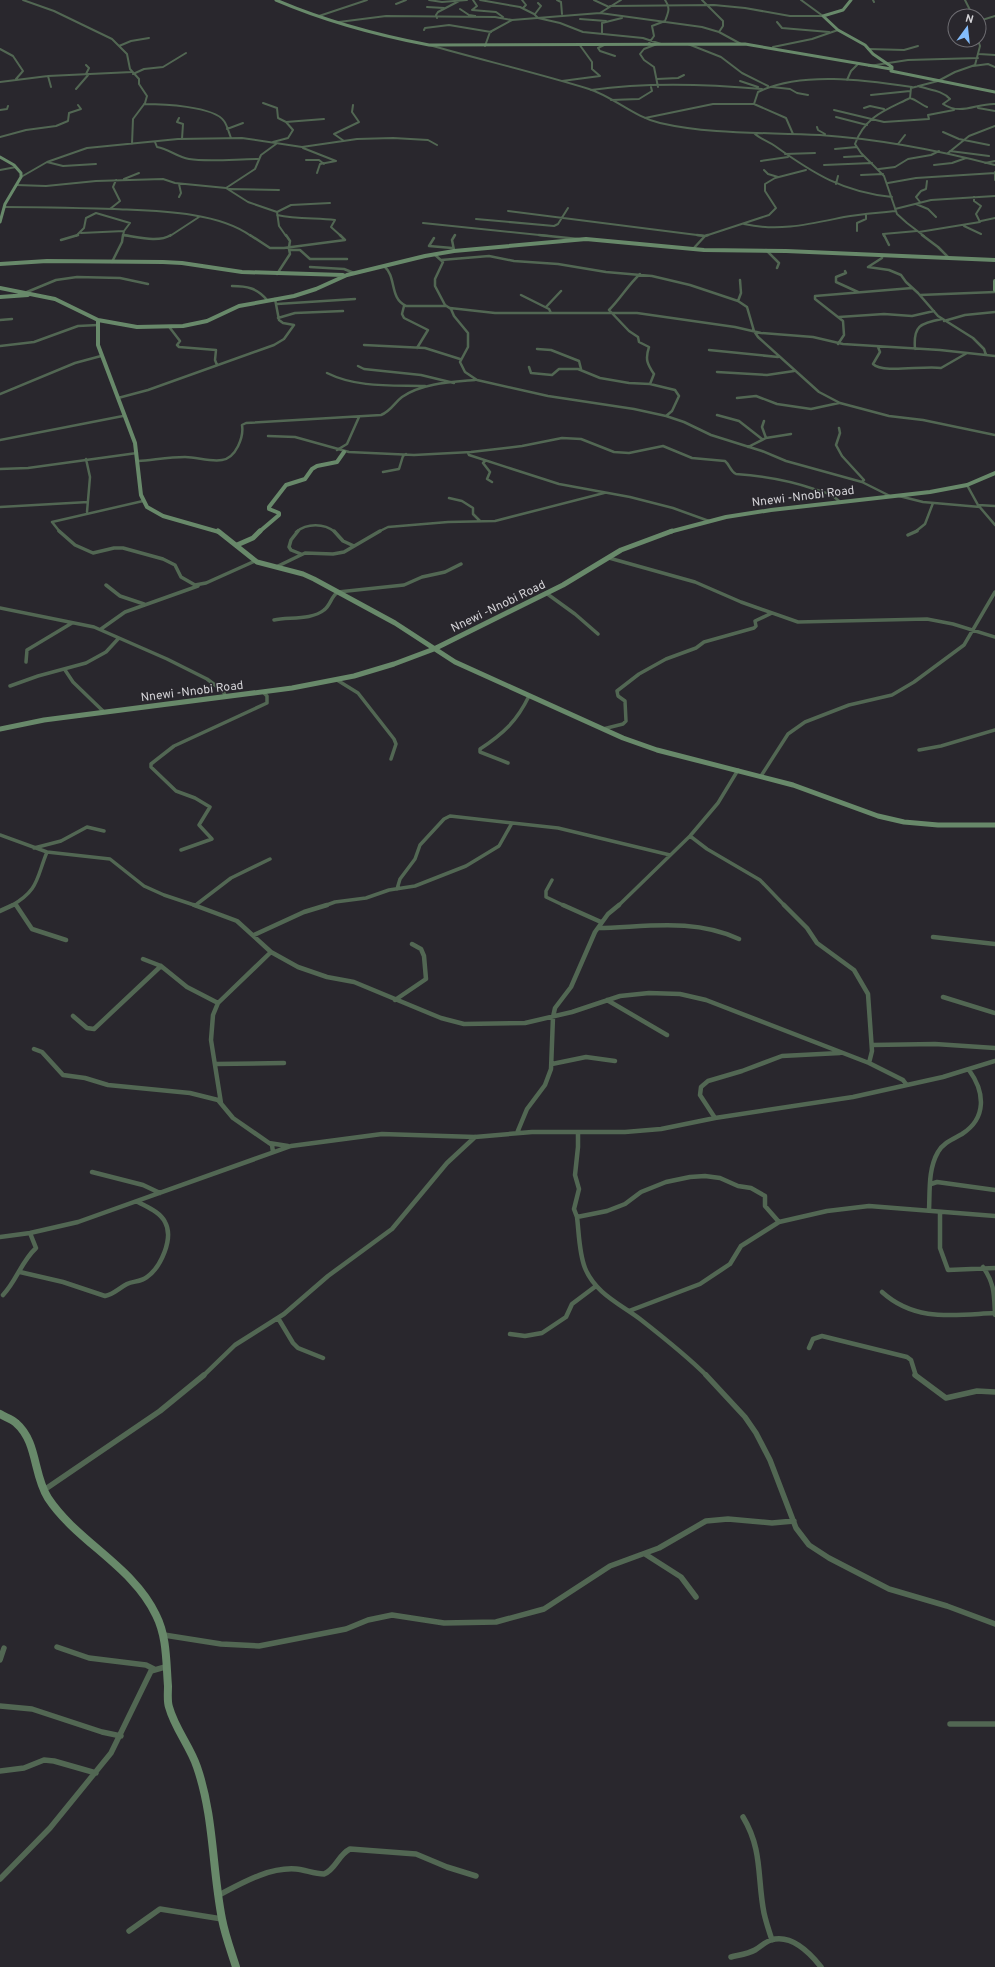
<svg xmlns="http://www.w3.org/2000/svg" width="995" height="1967" font-family="Overpass,sans-serif">
  <rect width="100%" height="100%" fill="#29272d"/>
  <g fill="none" stroke-linecap="round" stroke-linejoin="round">
    <path stroke="#526753" stroke-width="2" d="M 23,0 L 54,11 L 112,39 L 127,54 L 130,69 L 139,79 L 139,84 L 147,96 L 145,103 L 133,119 L 132,144
      M 429,0 L 442,2 L 467,0
      M 473,0 L 477,6 L 472,10 L 496,12 L 503,17
      M 480,0 L 520,7 L 534,14 L 538,18 L 560,23 L 583,32 L 643,38 L 661,44
      M 522,0 L 526,5 L 523,8
      M 557,0 L 561,2 L 562,14
      M 594,0 L 609,7
      M 702,0 L 723,21 L 723,26 L 719,32
      M 801,0 L 823,16
      M 873,0 L 874,2
      M 965,0 L 973,16
      M 396,4 L 406,0
      M 610,6 L 714,5 L 745,8 L 790,16 L 823,16
      M 427,7 L 444,8
      M 460,9 L 469,15 L 475,16
      M 600,13 L 621,0
      M 535,14 L 541,6 L 538,3
      M 319,16 L 367,0
      M 437,18 L 436,15 L 438,12 L 459,1
      M 580,19 L 606,21
      M 979,21 L 995,16
      M 339,22 L 386,16 L 495,17 L 512,20
      M 777,22 L 782,28 L 829,32
      M 424,30 L 425,28 L 449,25 L 491,32
      M 602,33 L 602,23 L 622,18
      M 649,43 L 654,36 L 652,26 L 665,21 C 668,13 671,8 665,0
      M 606,44 L 598,48 L 600,51 L 615,56
      M 657,44 L 644,49 L 640,54 L 644,60 L 654,67 L 658,87
      M 688,44 L 721,57 L 742,73 L 768,86
      M 429,45 C 482,60 537,73 589,89 C 614,97 634,117 660,123 C 712,135 767,132 820,135 C 879,139 937,150 995,165
      M 119,46 L 131,41 L 149,38
      M 485,46 L 490,32 L 512,20 L 600,13 L 702,27 L 719,32 L 741,44
      M 773,47 L 812,39 L 838,30
      M 0,49 L 13,56 L 23,71 L 16,79
      M 868,49 L 904,50 L 918,46
      M 979,54 L 995,55
      M 86,65 L 89,68 L 86,74
      M 869,66 L 908,60 L 978,58
      M 973,66 L 988,64 L 995,67
      M 133,74 L 144,69 L 163,67 L 186,53
      M 48,76 L 51,87
      M 657,79 L 678,78 L 684,75
      M 847,80 L 851,71 L 858,64
      M 562,81 L 600,76 L 592,69 L 592,62 L 579,44
      M 740,81 L 758,87
      M 0,82 L 48,76 L 132,72
      M 918,86 C 929,90 942,90 950,99 L 943,104 C 961,116 977,103 995,104
      M 772,87 L 790,89 L 797,93 L 808,95
      M 76,89 L 89,74
      M 591,90 C 647,82 706,84 762,89
      M 871,95 L 910,91
      M 910,98 C 917,100 920,104 927,107
      M 611,100 L 639,99 L 652,91 L 651,87
      M 263,103 L 277,108 L 278,118 L 286,122 L 293,130 L 288,138 L 273,142
      M 144,104 C 161,104 214,106 224,121 C 227,125 229,133 231,138
      M 864,108 L 870,106 L 884,109
      M 978,108 L 995,111
      M 0,110 L 7,109 L 8,106
      M 834,110 L 884,122 L 929,119 L 928,115 L 954,110
      M 836,117 L 867,125
      M 179,118 L 177,122 L 183,124 L 182,139
      M 645,118 L 713,104 L 754,104
      M 286,122 L 324,119
      M 817,127 L 818,130 L 825,134
      M 227,129 L 243,123
      M 943,132 L 959,139 L 989,145
      M 754,133 C 760,139 768,141 775,146 C 814,174 843,192 892,197
      M 793,134 L 786,118 L 754,104 L 758,92 C 801,71 865,80 912,87
      M 0,137 L 26,130 L 56,126 L 68,121 L 69,113 L 81,109 L 78,105
      M 344,141 L 334,134 L 359,122 L 352,112 L 353,105
      M 155,142 L 157,147 C 169,149 177,157 189,159 C 208,162 237,159 258,159
      M 898,144 L 905,135
      M 303,148 L 336,161 L 320,164 L 317,173
      M 835,149 L 857,147
      M 950,151 L 989,156
      M 948,153 L 969,136 L 995,126
      M 785,154 L 815,153
      M 844,157 L 863,156
      M 306,160 L 319,160 L 324,164
      M 761,161 L 788,157
      M 47,162 L 63,166 L 96,164
      M 985,163 L 995,161
      M 824,165 L 872,163
      M 934,165 L 952,163 L 966,158
      M 879,169 L 895,167 L 908,159 L 931,155 L 939,151
      M 0,170 L 16,167
      M 764,170 L 768,174 L 778,177
      M 995,172 L 995,180
      M 861,175 L 883,174
      M 21,177 L 47,162 L 87,148 L 178,139 L 242,138 L 302,147 L 357,139 L 393,138 L 428,140 L 437,145
      M 124,179 L 139,173
      M 888,183 L 916,178 L 995,173
      M 179,184 L 181,193 L 179,197
      M 836,184 L 838,176
      M 16,185 L 46,186 L 96,181 L 163,179 L 175,183 L 226,188 L 248,202 L 277,212 L 279,226 L 286,236
      M 226,188 L 255,169 L 261,155 L 276,144
      M 229,189 L 279,190
      M 920,202 L 916,197 L 921,191 L 926,189 L 927,181
      M 916,204 L 928,209 L 936,217
      M 4,207 C 41,207 78,208 114,209 C 155,211 217,211 251,236
      M 110,209 L 120,201 L 113,187 L 116,180
      M 895,209 L 931,200 L 995,196
      M 508,211 L 705,236
      M 277,212 L 291,205 L 330,203
      M 96,213 L 130,223 L 124,231 L 123,236
      M 277,215 C 296,219 316,218 335,220 L 331,227 L 341,236
      M 476,219 L 554,226 L 558,224 L 568,208
      M 981,221 L 995,218
      M 423,223 L 549,236
      M 744,224 C 779,232 810,224 844,217 C 861,214 879,213 896,211
      M 964,226 L 981,234
      M 857,231 L 857,223 L 866,219 L 866,215
      M 919,232 L 980,222 L 976,214 L 981,206 L 974,201 L 974,197
      M 81,233 L 124,231
      M 123,235 L 130,236
      M 76,236 L 84,228 L 86,218 L 96,213
      M 170,236 L 199,217
      M 705,236 L 769,215 L 776,208 L 765,191 L 765,184 L 775,178 L 806,170
      M 884,236 L 883,234 L 917,231
      M 924,236 L 907,223 L 897,214 L 884,176 L 861,153 L 855,144 C 865,116 886,110 910,98 L 911,88 L 938,81 L 955,72 L 975,65 L 980,46 L 978,40"/>
    <path stroke="#526753" stroke-width="2.5" d="M 123,235 C 138,237 158,243 171,235
      M 250,235 L 270,248 L 284,248 L 345,240 L 340,235
      M 286,235 L 290,241 L 289,247
      M 539,235 L 578,239
      M 697,235 L 705,236
      M 884,235 L 889,245
      M 922,235 L 938,247 L 949,258
      M 434,238 L 429,246 L 452,248
      M 61,240 L 78,235
      M 693,249 L 705,236 L 708,235
      M 290,250 L 300,250 L 310,259 L 347,259
      M 454,250 L 452,240 L 455,235
      M 766,250 L 779,263 L 777,268
      M 434,254 L 443,262 L 435,279 L 435,286 L 445,305 L 451,309 L 454,316 L 468,333 L 468,347 L 460,362 L 465,372 L 477,380 L 548,396 L 634,409 L 666,416 L 684,422 L 711,435 L 762,451 L 786,461 L 862,482 L 890,496
      M 882,256 L 882,258 L 868,267 L 889,270 L 901,275 L 906,282 L 918,293 L 938,316 L 973,338 L 984,349 L 986,355
      M 441,260 L 489,256 L 514,261 L 558,264 L 606,272 L 652,276 L 690,285 L 738,301 L 747,307 L 754,331 L 758,337 L 819,392 L 840,403 L 889,416 L 923,420 L 995,435
      M 112,262 L 122,242 L 123,235
      M 384,266 C 397,277 389,298 406,306 L 445,306
      M 310,267 L 344,269 L 354,273
      M 845,271 L 846,273 L 836,277 L 836,282 L 858,292
      M 277,274 L 290,254 L 289,249
      M 640,274 C 628,285 621,298 609,310 L 629,331 L 638,337 L 639,342 L 649,347 C 645,359 647,364 654,374 L 650,384
      M 232,286 C 247,286 257,288 267,300
      M 27,292 L 56,280 L 77,277 L 120,278 L 148,284
      M 521,295 L 549,309 L 551,313
      M 920,295 L 995,292
      M 738,301 L 741,293 L 740,280
      M 277,304 L 355,299
      M 404,306 L 402,314 L 404,318 L 428,330 L 417,348
      M 546,307 L 561,291
      M 450,308 L 495,313 L 637,313 L 735,327 L 761,333 L 813,337 L 843,344 L 940,350 L 995,356
      M 839,317 L 884,314 L 912,316 L 934,311
      M 278,318 L 295,313 L 343,311
      M 0,320 L 12,319
      M 944,321 L 965,315 L 995,312
      M 170,328 L 180,341 L 177,345 L 179,347 L 216,350 L 215,360 L 217,365
      M 838,344 L 844,335 L 843,321 L 815,299 L 815,296 L 912,288
      M 364,345 L 425,348 L 460,359
      M 0,346 L 34,342 L 78,326 L 98,325
      M 878,347 L 880,352 L 873,364 C 883,374 924,365 941,368 L 967,353
      M 537,349 L 551,350 L 579,361 L 581,369
      M 915,349 C 913,326 920,323 942,319
      M 709,350 L 778,357
      M 358,366 L 364,369 L 421,375 L 454,383
      M 529,367 L 531,373 L 552,375 L 559,369 L 578,369 L 600,378 L 629,383 L 650,384 L 675,390 L 679,396 L 672,411 L 666,416
      M 717,372 L 767,375 L 794,371
      M 327,373 C 357,388 392,385 425,386
      M 0,394 L 75,363 L 101,356
      M 118,398 L 148,390 L 274,345 L 284,339 L 294,325 L 283,323 L 279,320 L 275,299
      M 737,398 L 756,396 L 777,404 L 811,409 L 839,403
      M 717,415 L 739,421 L 762,439
      M 764,421 L 762,427 L 766,438
      M 839,428 L 840,433 L 836,445 L 842,456 L 864,480 L 862,482
      M 268,436 L 295,437 L 349,452 L 414,455 L 471,452 L 522,446 L 562,438 L 581,439 L 614,452 L 629,453 L 663,446 L 692,458 L 725,461 C 730,465 730,471 736,474 C 764,476 788,480 814,489 C 824,492 832,494 839,501
      M 0,440 L 123,416
      M 748,447 L 766,438 L 791,434
      M 337,450 L 347,444 L 359,417
      M 468,453 L 469,455 L 559,484 L 630,497 L 673,508 L 709,521
      M 86,459 L 90,477 L 87,512
      M 138,461 C 153,460 169,457 185,457 C 197,457 210,462 222,460 C 236,458 244,437 242,425 L 246,423 L 381,415 C 391,411 394,403 402,397 C 422,383 452,382 475,380
      M 485,461 L 483,463 L 490,472 L 487,479 L 492,482
      M 0,469 L 28,468 L 137,453
      M 383,472 L 399,469 L 403,456 L 406,454
      M 967,485 L 978,505 L 995,525
      M 899,496 L 923,502 L 980,507
      M 449,498 L 462,501 L 473,508 L 473,514 L 480,521
      M 978,505 L 995,506
      M 0,507 L 88,502
      M 60,532 L 52,522 L 143,501
      M 296,532 C 307,523 324,523 335,532
      M 378,532 L 388,527 L 448,522 L 495,521 L 604,493
      M 915,532 L 925,524 L 933,503"/>
    <path stroke="#526753" stroke-width="3.5" d="M 59,531 L 75,545 L 93,553 L 114,548 L 123,548 L 163,559 L 175,565 L 181,577 L 195,585 L 206,583 L 255,561
      M 298,531 L 291,540 L 289,547 L 291,550 L 301,554
      M 334,531 L 343,541 L 354,546
      M 908,535 L 917,531
      M 609,558 L 695,582 L 741,602 L 798,622 L 927,619 L 953,624 L 995,637
      M 276,567 L 305,553 L 333,554 L 344,552 L 380,531
      M 106,585 L 120,596 L 144,604
      M 546,593 L 575,614 L 598,634
      M 0,608 L 94,627 L 167,659 L 207,679 L 223,691 L 226,697
      M 274,620 C 289,617 312,620 324,610 C 331,605 331,596 338,592 L 404,585 L 422,577 L 445,572 L 461,564
      M 101,629 L 125,612 L 198,586
      M 26,662 L 27,650 L 72,623
      M 65,670 L 73,682 L 104,712
      M 337,680 L 358,693 L 394,739 L 396,744 L 391,759
      M 10,686 L 38,676 L 86,663 L 106,652 L 118,639
      M 603,729 L 623,724 L 626,721 L 625,701 L 618,696 L 617,691 L 639,674 L 666,659 L 696,648 L 704,642 L 754,628 L 756,626 L 755,621 L 772,613
      M 919,750 L 941,746 L 995,730
      M 508,763 L 480,752 L 480,749 C 503,734 517,721 529,696
      M 761,776 L 788,734 L 805,722 L 849,705 L 892,695 L 914,682 L 964,645 L 995,592
      M 0,835 L 47,852 L 110,859 L 144,886 L 164,895 L 197,906
      M 690,836 L 707,849 L 760,880 L 785,906
      M 34,848 L 61,841 L 87,827 L 104,831
      M 181,850 L 212,839 L 199,825 L 210,807 L 195,798 L 176,791 L 151,767 L 151,764 L 174,746 L 267,703 L 267,696 L 263,692
      M 552,880 L 546,891 L 546,897 L 565,906
      M 397,889 L 400,879 L 415,859 L 420,845 L 444,819 L 450,816 L 558,828 L 670,855
      M 15,904 L 17,906
      M 197,904 L 231,878 L 270,859
      M 11,906 C 39,890 36,879 47,852
      M 324,906 L 335,902 L 366,898 L 389,890 L 415,886 L 466,866 L 499,846 L 512,823
      M 618,906 L 690,836 L 718,803 L 738,770"/>
    <path stroke="#526753" stroke-width="4.5" d="M 16,905 L 32,929 L 66,940
      M 194,905 L 237,921 L 271,952 L 298,967 L 327,977 L 354,982 L 441,1018 L 464,1024 L 525,1023 L 572,1012 L 620,996 L 649,993 L 680,994 L 706,1000 L 869,1063 L 903,1080 L 906,1084
      M 563,905 L 601,922
      M 784,905 L 807,928 L 817,943 L 854,970 L 868,994 L 872,1051 L 869,1063
      M 0,911 L 13,905
      M 598,928 C 647,927 693,918 739,939
      M 254,935 L 304,912 L 327,905
      M 933,937 L 995,944
      M 143,959 L 161,966 L 187,987 L 218,1003
      M 943,997 L 995,1013
      M 395,1000 L 426,979 L 424,956 L 421,949 L 412,944
      M 607,1000 L 667,1035
      M 73,1016 L 87,1028 L 94,1029 L 161,966
      M 872,1045 L 935,1044 L 995,1048
      M 34,1049 L 42,1052 L 63,1075 L 85,1078 L 108,1085 L 190,1093 L 218,1100 L 233,1118 L 272,1145 L 273,1152
      M 215,1064 L 284,1063
      M 552,1064 L 586,1057 L 615,1061
      M 221,1103 L 211,1040 L 213,1015 L 218,1003 L 271,952
      M 715,1118 L 700,1095 L 701,1087 L 708,1081 L 742,1071 L 782,1056 L 840,1053
      M 578,1132 L 578,1147 L 575,1175 L 579,1189 L 574,1209 L 577,1217 C 579,1233 579,1253 585,1268 C 595,1293 620,1304 640,1319 C 663,1337 686,1355 707,1376
      M 517,1133 L 527,1109 L 545,1085 L 551,1069 L 553,1017 L 555,1008 L 571,987 L 595,932 L 608,914 L 619,905
      M 269,1143 L 288,1146
      M 92,1172 L 143,1185 L 160,1193
      M 931,1184 L 937,1182 L 995,1190
      M 929,1210 C 930,1191 928,1169 938,1152 C 943,1143 953,1139 962,1134 C 987,1118 985,1092 969,1070
      M 940,1212 L 940,1248 L 948,1270 L 995,1268
      M 577,1217 L 607,1211 L 625,1204 L 641,1192 L 666,1182 L 690,1177 L 705,1176 L 720,1178 L 738,1186 L 751,1188 L 765,1196 L 765,1206 L 779,1222
      M 0,1237 L 30,1233 L 78,1222 L 291,1146 L 382,1134 L 475,1137 L 532,1132 L 625,1132 L 661,1129 L 715,1118 L 853,1097 L 943,1077 L 995,1061
      M 983,1267 C 995,1284 994,1295 995,1315
      M 20,1272 L 63,1282 L 105,1296 C 114,1294 119,1288 127,1284 C 133,1281 141,1282 147,1277 C 161,1267 174,1238 165,1222 C 160,1212 147,1207 138,1202
      M 882,1292 C 915,1322 953,1315 994,1313
      M 3,1295 C 17,1280 21,1262 36,1248 L 30,1233
      M 629,1311 L 700,1284 L 730,1264 L 741,1246 L 779,1222 L 827,1211 L 869,1206 L 995,1216
      M 278,1318 L 293,1343 L 298,1348 L 323,1358
      M 510,1334 L 525,1336 L 542,1333 L 566,1317 L 572,1304 L 596,1286
      M 809,1348 L 813,1339 L 822,1336 L 907,1357 L 911,1360 L 916,1376
      M 203,1376 L 235,1345 L 284,1314 L 328,1276 L 392,1229 L 447,1163 L 475,1137"/>
    <path stroke="#526753" stroke-width="5.5" d="M 706,1375 L 745,1417 L 756,1433 L 770,1460 L 796,1528 L 809,1545 L 829,1558 L 889,1589 L 947,1606 L 995,1624
      M 915,1375 L 946,1398 L 977,1391 L 995,1392
      M 44,1490 L 160,1411 L 204,1375
      M 645,1554 L 681,1577 L 696,1597
      M 164,1635 L 221,1644 L 259,1646 L 346,1629 L 368,1620 L 392,1615 L 444,1623 L 496,1622 L 544,1609 L 610,1566 L 659,1548 L 706,1521 L 728,1519 L 772,1523 L 794,1521
      M 57,1647 L 89,1658 L 146,1665 L 154,1669
      M 0,1660 L 4,1648
      M 0,1706 L 32,1709 L 102,1732 L 121,1736
      M 950,1724 L 995,1724
      M 0,1771 L 24,1768 L 44,1760 L 54,1761 L 96,1773
      M 743,1817 C 763,1850 757,1878 764,1913 C 766,1922 769,1931 772,1940
      M 0,1879 L 50,1828 L 111,1753 L 151,1671 L 165,1667
      M 219,1895 C 242,1883 269,1867 296,1869 C 306,1870 314,1874 324,1874 C 336,1869 338,1855 350,1849 L 416,1854 L 447,1867 L 476,1876
      M 129,1931 L 160,1909 L 222,1919
      M 731,1957 C 739,1955 748,1954 755,1950 C 760,1947 765,1942 771,1940 C 791,1934 810,1953 821,1967"/>
    <path stroke="#68896a" stroke-width="3" d="M 276,0 C 325,21 377,35 429,45 L 745,44 L 891,69
      M 851,0 L 843,10 L 823,16 L 838,30 L 865,45 L 873,54 L 892,67 L 892,69
      M 891,71 L 995,92
      M 0,157 L 14,165 L 21,173 L 21,177 L 5,204 L 0,222"/>
    <path stroke="#68896a" stroke-width="4" d="M 0,264 L 47,261 L 163,262 L 182,263 L 242,272 L 343,275
      M 995,281 L 995,290
      M 0,288 L 55,299 L 98,320 L 98,345 L 135,443 L 141,495 L 147,507 L 163,516 L 219,532
      M 0,297 L 28,295
      M 98,320 L 137,327 L 183,326 L 207,321 L 239,306 L 294,296 L 316,289 L 347,275 L 425,256 L 454,251 L 586,239 L 704,250 L 786,251 L 995,260
      M 259,532 L 279,515 L 279,513 L 269,509 L 269,507 L 286,485 L 305,479 L 312,469 L 317,466 L 337,462 L 344,452
      M 669,532 L 726,517 L 771,510 L 930,492 L 967,485 L 995,473"/>
    <path stroke="#68896a" stroke-width="5" d="M 218,531 L 257,562 L 303,574 L 314,579 L 395,623 L 455,662 L 623,738 L 657,750 L 793,785 L 878,816 L 904,822 L 938,825 L 995,825
      M 237,545 L 253,538 L 260,531
      M 0,729 L 44,720 L 292,688 L 354,676 L 394,664 L 434,649 L 563,585 L 621,550 L 672,531"/>
    <path stroke="#68896a" stroke-width="8" d="M 0,1414 C 5,1417 12,1419 16,1423 C 38,1442 33,1475 48,1498 C 77,1542 133,1566 156,1615 C 167,1637 166,1661 168,1686 C 168,1693 167,1701 169,1707 C 175,1729 190,1746 197,1767 C 214,1816 212,1868 222,1919 C 225,1935 231,1951 236,1967"/>
  </g>
  <g text-anchor="middle" stroke-width="3" stroke-linejoin="round" paint-order="stroke">
    <g font-size="12" fill="#d4d3d7" stroke="#29272d">
      <text transform="translate(803 496) rotate(-7)" y="4">Nnewi -Nnobi Road</text>
      <text transform="translate(498 606) rotate(-26)" y="4">Nnewi -Nnobi Road</text>
      <text transform="translate(192 691) rotate(-7)" y="4">Nnewi -Nnobi Road</text>
    </g>
  </g>
  <g transform="translate(967 28) rotate(15)"><circle r="19" fill="#29272d" stroke="#6d6c71"/>
  <path d="M0-3L7 15L0 10L-7 15Z" fill="#83bcfb"/>
  <text y="-6" font-size="11" font-weight="bold" text-anchor="middle" fill="#d4d3d7">N</text>
  </g>
</svg>
